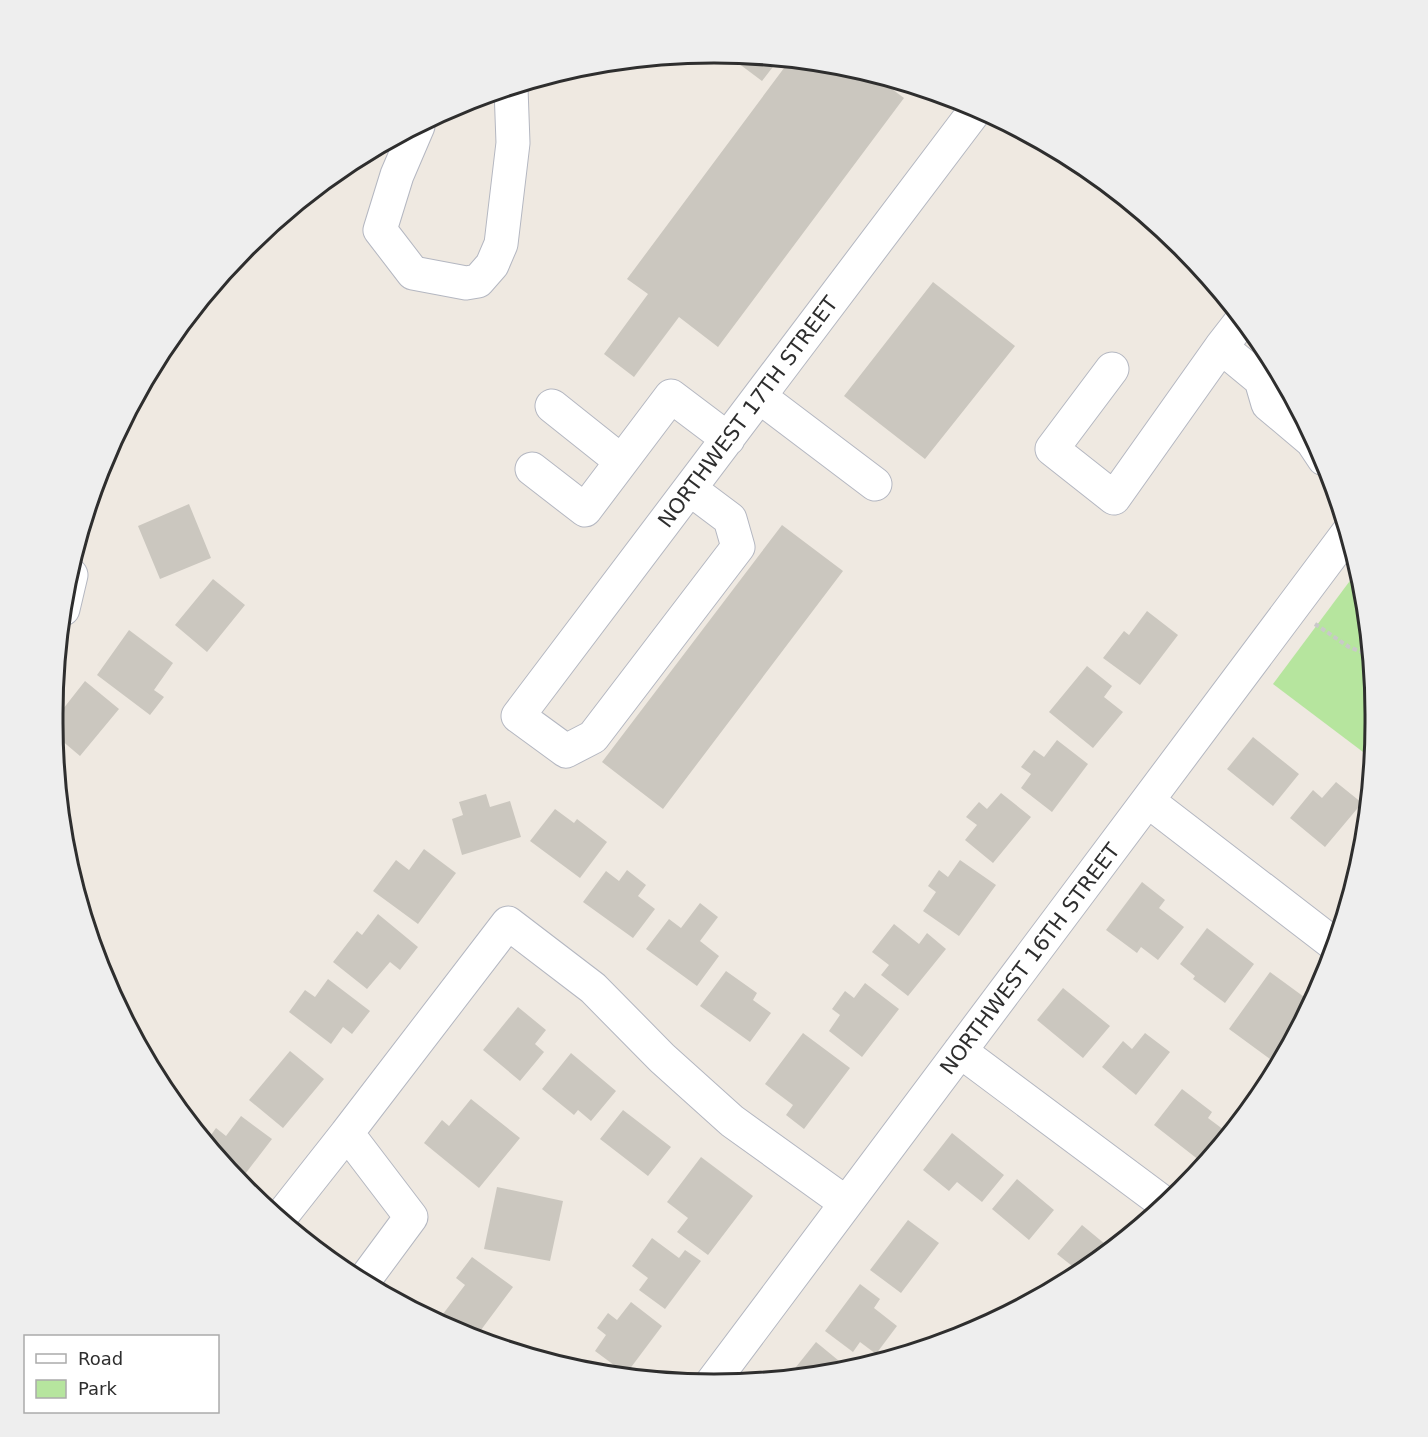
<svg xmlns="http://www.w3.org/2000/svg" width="1428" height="1437" font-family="'DejaVu Sans',sans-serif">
  <rect width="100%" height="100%" fill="#efe9e1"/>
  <path fill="#b6e59e" d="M 1358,570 L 1363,585 L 1375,714 L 1371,758 L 1273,684 Z"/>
  <path fill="#cbc7bf" d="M 726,54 L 729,54 L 779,59 L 762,81 Z
    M 790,60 L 843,65 L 872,74 L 904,98 L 718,347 L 679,317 L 634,377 L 604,354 L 648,294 L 627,279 Z
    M 933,282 L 1015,346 L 925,459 L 844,396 Z
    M 189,504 L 211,558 L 160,579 L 138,526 Z
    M 782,525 L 843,571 L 663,809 L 602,762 Z
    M 213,579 L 245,605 L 207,652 L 175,625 Z
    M 1147,611 L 1178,635 L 1140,685 L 1103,658 L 1124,631 L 1129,635 Z
    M 129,630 L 173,663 L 154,690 L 164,697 L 150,715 L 97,675 Z
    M 1087,666 L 1112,686 L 1104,697 L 1123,712 L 1093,748 L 1049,712 Z
    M 85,681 L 119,709 L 80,756 L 54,734 L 52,723 Z
    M 1253,737 L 1299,774 L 1273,806 L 1227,769 Z
    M 1057,740 L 1088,764 L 1052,812 L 1021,788 L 1031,774 L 1021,767 L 1034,750 L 1044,757 Z
    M 1336,782 L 1362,803 L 1325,847 L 1290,818 L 1313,790 L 1322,798 Z
    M 1001,793 L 1031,817 L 993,863 L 965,840 L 977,825 L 966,817 L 979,802 L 987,809 Z
    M 486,794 L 490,807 L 510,801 L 521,837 L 462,855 L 452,819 L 463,815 L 459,802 Z
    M 555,809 L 574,823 L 577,819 L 607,842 L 580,878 L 530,841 Z
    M 424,849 L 456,873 L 418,924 L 373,891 L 396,860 L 409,870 Z
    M 1363,852 L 1358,868 L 1356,874 L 1350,869 Z
    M 960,860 L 996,885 L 959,936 L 923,911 L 936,892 L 928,886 L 939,870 L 948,877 Z
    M 627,870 L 646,885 L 638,896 L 655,909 L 633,938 L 583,902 L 606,871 L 619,881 Z
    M 1142,882 L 1165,900 L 1159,908 L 1184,927 L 1158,960 L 1141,947 L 1137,953 L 1106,930 Z
    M 700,903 L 718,917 L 700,941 L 719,956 L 697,986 L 646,949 L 669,919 L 681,928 Z
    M 378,914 L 418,947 L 400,970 L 390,962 L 367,989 L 333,962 L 357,931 L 362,935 Z
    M 894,924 L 919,944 L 927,933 L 946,949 L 908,996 L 881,975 L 889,965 L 872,952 Z
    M 1207,928 L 1254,964 L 1225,1003 L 1193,979 L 1195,976 L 1180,964 Z
    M 726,971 L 757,993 L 753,1000 L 771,1013 L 750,1042 L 700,1006 Z
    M 1270,972 L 1311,1002 L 1278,1065 L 1229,1029 Z
    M 328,979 L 370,1011 L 352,1034 L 343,1027 L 331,1044 L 289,1012 L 305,990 L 315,997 Z
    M 865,983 L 899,1009 L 862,1057 L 829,1031 L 840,1015 L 832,1009 L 845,991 L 854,998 Z
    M 1063,988 L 1110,1026 L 1083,1058 L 1037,1020 Z
    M 518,1007 L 546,1030 L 535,1044 L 544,1052 L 520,1081 L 483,1050 Z
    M 803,1033 L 850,1068 L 804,1129 L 786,1115 L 793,1105 L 765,1084 Z
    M 1145,1033 L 1170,1052 L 1136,1095 L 1102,1067 L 1123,1041 L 1132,1049 Z
    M 290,1051 L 324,1079 L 283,1128 L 249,1100 Z
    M 571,1053 L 616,1091 L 591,1121 L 578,1110 L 574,1115 L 542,1089 Z
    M 1182,1089 L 1212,1112 L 1208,1118 L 1228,1133 L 1204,1164 L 1154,1125 Z
    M 471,1099 L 520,1138 L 479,1188 L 424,1143 L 442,1120 L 449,1126 Z
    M 623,1110 L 671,1147 L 648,1176 L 600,1139 Z
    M 241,1116 L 272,1139 L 239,1182 L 206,1142 L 216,1128 L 226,1136 Z
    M 952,1133 L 1004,1175 L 982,1202 L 957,1182 L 949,1191 L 923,1170 Z
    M 701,1157 L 753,1196 L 708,1255 L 677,1232 L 688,1218 L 667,1202 Z
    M 1017,1179 L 1054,1210 L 1029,1240 L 992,1209 Z
    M 497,1187 L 563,1201 L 550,1261 L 484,1249 Z
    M 908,1220 L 939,1243 L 901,1293 L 870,1270 Z
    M 1082,1225 L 1111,1249 L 1081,1273 L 1057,1254 Z
    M 652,1238 L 679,1258 L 685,1250 L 701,1261 L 665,1309 L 639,1290 L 648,1278 L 632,1266 Z
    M 472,1257 L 513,1287 L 475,1338 L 443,1314 L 465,1285 L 456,1278 Z
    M 860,1284 L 880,1299 L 874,1308 L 897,1326 L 876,1354 L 860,1342 L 853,1352 L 825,1331 Z
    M 631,1302 L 662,1326 L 626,1374 L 595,1351 L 606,1335 L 597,1328 L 608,1313 L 617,1320 Z
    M 816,1342 L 850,1370 L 788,1377 Z"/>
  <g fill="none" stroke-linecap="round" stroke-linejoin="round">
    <g stroke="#b4b7c1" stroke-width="35">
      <path id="minor" d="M 418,126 L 397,175 L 380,230 L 413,273 L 466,283 L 478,281 L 492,265 L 501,244 L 513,143 L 511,88
        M 1242,320 L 1221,347 L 1261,380 L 1268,404 L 1312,441 L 1324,459
        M 1112,369 L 1052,449 L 1114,498 L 1221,347
        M 760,397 L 875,484
        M 552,406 L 621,461
        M 532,469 L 585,510 L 671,396 L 728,439
        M 690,489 L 730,519 L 738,547 L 593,737 L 566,751 L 518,716 L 977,108
        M 63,609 L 71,575
        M 1148,801 L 1335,945
        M 960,1051 L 1165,1204
        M 347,1133 L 508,923 L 593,988 L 662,1058 L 732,1121 L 846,1203
        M 280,1218 L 347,1133 L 411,1217 L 363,1282
        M 711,1384 L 1347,534"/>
    </g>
    <path stroke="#c9c9c9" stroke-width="4" stroke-dasharray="4.5 3" stroke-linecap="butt" d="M 1315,624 L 1349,647 L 1370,655"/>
    <use href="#minor" stroke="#fff" stroke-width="33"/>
  </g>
  <g text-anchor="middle" stroke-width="6" stroke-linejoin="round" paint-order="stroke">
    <g font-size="21" fill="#2e2e2e" stroke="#fff">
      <text transform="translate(748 412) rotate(-53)" y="7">NORTHWEST 17TH STREET</text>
      <text transform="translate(1030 959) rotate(-53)" y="7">NORTHWEST 16TH STREET</text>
    </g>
  </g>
  <path d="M0 0H1428V1437H0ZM714 63H714A651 651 0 0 1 1365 714V723A651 651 0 0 1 714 1374H714A651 651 0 0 1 63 723V714A651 651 0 0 1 714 63Z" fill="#eee" fill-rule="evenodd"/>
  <path fill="none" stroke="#2e2e2e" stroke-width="3" d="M714 63H714A651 651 0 0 1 1365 714V723A651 651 0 0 1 714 1374H714A651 651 0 0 1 63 723V714A651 651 0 0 1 714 63Z"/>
  <rect x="24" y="1335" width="195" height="78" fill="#ffffff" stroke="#ababab" stroke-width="1.5"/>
  <rect x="36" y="1354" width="30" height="9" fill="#ffffff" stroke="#ababab" stroke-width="1.5"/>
  <text x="78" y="1365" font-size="18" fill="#2e2e2e">Road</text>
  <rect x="36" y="1380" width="30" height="18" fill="#b6e59e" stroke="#ababab" stroke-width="1.5"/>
  <text x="78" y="1395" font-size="18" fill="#2e2e2e">Park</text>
</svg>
